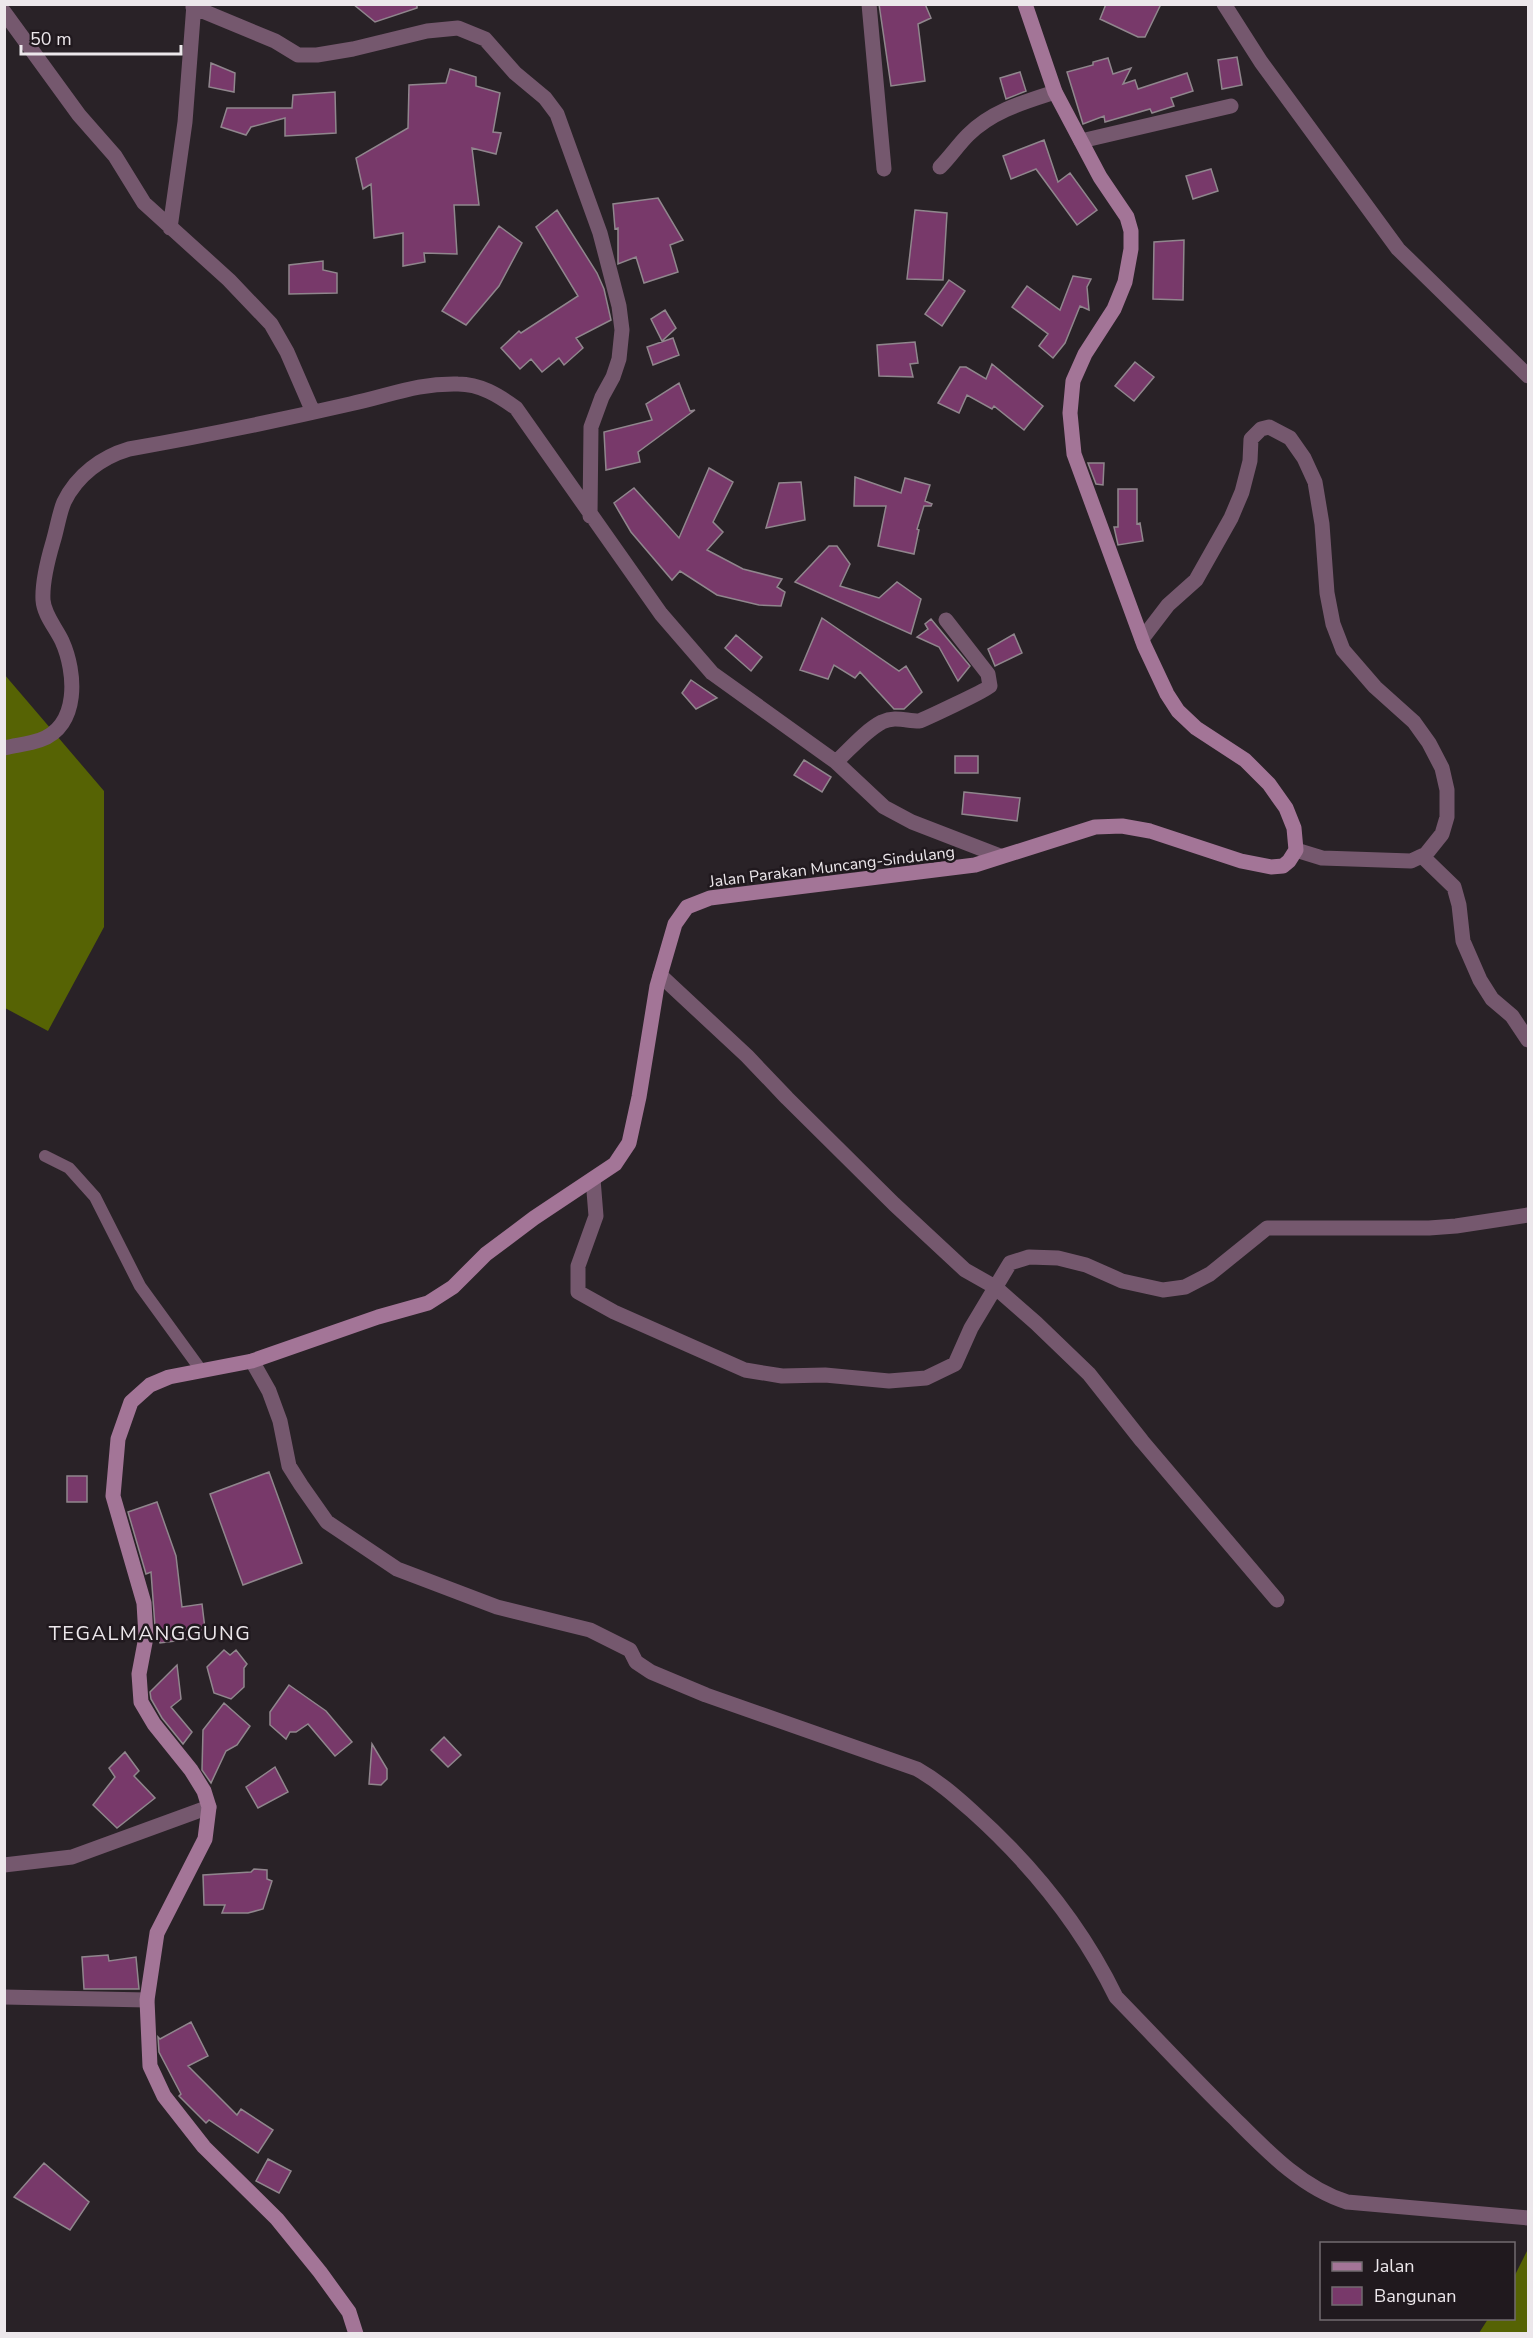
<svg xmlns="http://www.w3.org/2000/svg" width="1533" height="2338" font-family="'Nunito Sans',sans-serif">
  <rect width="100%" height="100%" fill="#292227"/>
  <path fill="#566304" d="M 4,674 L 104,791 L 104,927 L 48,1031 L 5,1008 Z
    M 1528,2249 L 1528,2333 L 1479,2333 L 1488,2319 L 1514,2318 L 1514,2277 Z"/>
  <path fill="#78396a" stroke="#90868d" stroke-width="1.5" d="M 353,4 L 417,4 L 417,8 L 375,22 Z
    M 879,4 L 925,4 L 931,18 L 918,24 L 925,81 L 891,86 Z
    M 1106,4 L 1161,4 L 1145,37 L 1138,37 L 1100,19 Z
    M 1237,57 L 1242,85 L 1222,89 L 1218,60 Z
    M 1108,58 L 1113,74 L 1131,68 L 1123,84 L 1135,80 L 1138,89 L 1187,73 L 1193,91 L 1171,98 L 1174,106 L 1152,113 L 1150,109 L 1105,122 L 1104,116 L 1083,124 L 1067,72 L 1093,65 L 1093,62 Z
    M 211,63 L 235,73 L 234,92 L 209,87 Z
    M 450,69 L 476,77 L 476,86 L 500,93 L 493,132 L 501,133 L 496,154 L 472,148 L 479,205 L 454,205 L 457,254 L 424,253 L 425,262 L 403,266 L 403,233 L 374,238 L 371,184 L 363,189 L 356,158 L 408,128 L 409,85 L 446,83 Z
    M 1020,72 L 1026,91 L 1006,99 L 1000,78 Z
    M 335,92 L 336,133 L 285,136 L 285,118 L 251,127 L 246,135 L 221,127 L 227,108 L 292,108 L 293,95 Z
    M 1044,140 L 1058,182 L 1070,173 L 1097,210 L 1077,225 L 1036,169 L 1011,179 L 1003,156 Z
    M 1211,169 L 1218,191 L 1193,199 L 1186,176 Z
    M 658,198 L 683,240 L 670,245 L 678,272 L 644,283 L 636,257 L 618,264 L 618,228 L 615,229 L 613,204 Z
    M 557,210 L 597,273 L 604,289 L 611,320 L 576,338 L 583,348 L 564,365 L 559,358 L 542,372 L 531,359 L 520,369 L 501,348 L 519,331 L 521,333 L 578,296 L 536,227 Z
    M 915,210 L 947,213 L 943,280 L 907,279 Z
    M 499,226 L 522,243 L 499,286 L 466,325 L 442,311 Z
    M 1184,240 L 1183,300 L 1153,299 L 1154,242 Z
    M 323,261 L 323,270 L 337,273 L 337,293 L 289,294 L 289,265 Z
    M 1073,276 L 1091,279 L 1087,287 L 1089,310 L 1080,306 L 1065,343 L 1053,358 L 1039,346 L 1048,334 L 1012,307 L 1027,286 L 1060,310 Z
    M 949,280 L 965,291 L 942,326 L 925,314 Z
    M 665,310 L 676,328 L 662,341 L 651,319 Z
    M 673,338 L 679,355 L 653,365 L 647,347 Z
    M 915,342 L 918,363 L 910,364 L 913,377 L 879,376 L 877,345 Z
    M 1135,362 L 1154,377 L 1134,401 L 1115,386 Z
    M 992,364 L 1043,406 L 1024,430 L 994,406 L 992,409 L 967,395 L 959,413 L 938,403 L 960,367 L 966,367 L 986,379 Z
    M 679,383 L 690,411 L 695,410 L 638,452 L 640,462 L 606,470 L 604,432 L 652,420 L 646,404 Z
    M 1088,463 L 1104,463 L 1103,485 L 1096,484 Z
    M 709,468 L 733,482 L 713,522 L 723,532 L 707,550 L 743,569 L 782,579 L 777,587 L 785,592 L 781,606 L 759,605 L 717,595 L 680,571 L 672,580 L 631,532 L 614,503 L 634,488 L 679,538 Z
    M 855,477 L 901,493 L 905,478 L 930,485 L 925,501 L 932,504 L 931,506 L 924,506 L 917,529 L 919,530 L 914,554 L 878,546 L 886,506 L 854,506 Z
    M 801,482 L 805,520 L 766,528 L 779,483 Z
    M 1118,489 L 1137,489 L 1137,524 L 1140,523 L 1143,541 L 1118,545 L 1114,527 L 1118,527 Z
    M 829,546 L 837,546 L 850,564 L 840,586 L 879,598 L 897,582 L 921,599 L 911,634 L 795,582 Z
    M 822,618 L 899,671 L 906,666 L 922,692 L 904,709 L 894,709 L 860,672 L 855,678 L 834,665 L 828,679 L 800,670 Z
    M 931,619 L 970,666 L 958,681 L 939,647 L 917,637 L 928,629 L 925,624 Z
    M 1014,634 L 1022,653 L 995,666 L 988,649 Z
    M 736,635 L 762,657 L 751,671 L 725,648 Z
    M 691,680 L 717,698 L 696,709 L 682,693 Z
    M 955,756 L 978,756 L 978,773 L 955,773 Z
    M 804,760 L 831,777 L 822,792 L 794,775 Z
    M 964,792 L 1020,798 L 1017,821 L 962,814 Z
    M 269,1472 L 302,1563 L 243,1585 L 210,1494 Z
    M 67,1476 L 87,1476 L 87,1502 L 67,1502 Z
    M 157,1502 L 176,1556 L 182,1607 L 202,1604 L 206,1637 L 160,1643 L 155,1626 L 151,1572 L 146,1574 L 128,1512 Z
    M 224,1650 L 230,1655 L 236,1650 L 247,1664 L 244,1668 L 244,1687 L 231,1699 L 214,1693 L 207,1667 Z
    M 177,1665 L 181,1699 L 171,1707 L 192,1732 L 183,1744 L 162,1718 L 151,1699 L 150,1692 Z
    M 289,1685 L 326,1711 L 352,1742 L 335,1756 L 308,1724 L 296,1732 L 290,1732 L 286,1739 L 270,1725 L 270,1712 Z
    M 224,1703 L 250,1726 L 237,1745 L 226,1751 L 211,1783 L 202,1770 L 203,1730 Z
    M 444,1737 L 461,1755 L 448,1767 L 431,1750 Z
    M 372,1744 L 387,1769 L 387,1779 L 381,1785 L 369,1784 Z
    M 125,1752 L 139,1771 L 134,1776 L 155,1798 L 117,1828 L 93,1805 L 115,1777 L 109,1768 Z
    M 275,1767 L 288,1792 L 258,1808 L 246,1787 Z
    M 254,1869 L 267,1870 L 267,1879 L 272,1881 L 263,1909 L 248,1913 L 222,1913 L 225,1905 L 204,1905 L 203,1875 L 251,1872 Z
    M 108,1955 L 109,1961 L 136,1957 L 139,1989 L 84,1989 L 82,1957 Z
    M 191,2022 L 208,2056 L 188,2066 L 237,2115 L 241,2109 L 273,2130 L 258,2153 L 209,2120 L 206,2123 L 179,2096 L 181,2094 L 159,2052 L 158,2037 L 160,2039 Z
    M 268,2159 L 291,2171 L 279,2193 L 256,2181 Z
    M 44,2163 L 89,2202 L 70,2230 L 14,2197 Z"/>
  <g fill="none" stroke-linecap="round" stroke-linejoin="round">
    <path stroke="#75586e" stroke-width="12" d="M 45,1156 L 69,1168 L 95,1197 L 140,1286 L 201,1370"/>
    <path stroke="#75586e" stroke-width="15" d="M 869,4 L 884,169
      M 1224,4 L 1261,62 L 1398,249 L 1528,376
      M 193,7 L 275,41 L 298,55 L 317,55 L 353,49 L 427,31 L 458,28 L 485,39 L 515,73 L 545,98 L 557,114 L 600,233 L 619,306 L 622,330 L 619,359 L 613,377 L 602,397 L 591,427 L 590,516
      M 4,12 L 79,115 L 115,156 L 144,203 L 229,280 L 271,324 L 287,352 L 313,412
      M 1081,141 L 1231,106
      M 940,167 C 950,157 958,145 968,135 C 992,111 1024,102 1055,92
      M 170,228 L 185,122 L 194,4
      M 1142,639 L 1168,605 L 1196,580 L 1231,518 L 1242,492 L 1250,461 L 1251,439 L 1261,429 L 1269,427 L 1290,438 L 1304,458 L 1315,482 L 1322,524 L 1327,593 L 1333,624 L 1343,650 L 1375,687 L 1414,722 L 1429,743 L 1442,768 L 1447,790 L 1447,817 L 1442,834 L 1426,854 L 1411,861 L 1322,858 L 1296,850
      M 4,748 C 16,745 29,744 40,740 C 80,726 76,672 62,641 C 56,628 44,615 43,600 C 42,582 48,559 53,542 C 57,529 59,514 64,502 C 77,475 102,457 129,449 C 203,436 276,421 350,404 C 389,396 416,383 458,384 C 480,384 498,395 516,408 L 661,614 L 712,673 L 836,762 L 884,807 L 912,822 L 1000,856
      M 836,762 C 850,749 865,731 882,722 C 895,716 906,721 919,721 C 923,720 987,690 990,686 L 988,674 L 946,620
      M 1422,856 L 1454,887 L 1459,905 L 1463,941 L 1480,980 L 1492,999 L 1512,1016 L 1528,1040
      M 660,975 L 747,1056 L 787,1098 L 894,1204 L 965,1270 L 995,1287 L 1036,1323 L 1089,1374 L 1142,1441 L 1277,1600
      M 593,1179 L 596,1216 L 578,1266 L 578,1292 L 614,1312 L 745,1370 L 782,1376 L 825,1375 L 889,1381 L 926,1378 L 955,1364 L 971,1328 L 1010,1263 L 1029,1257 L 1058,1258 L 1086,1265 L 1122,1281 L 1163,1290 L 1185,1287 L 1210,1274 L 1267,1228 L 1429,1228 L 1456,1226 L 1528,1215
      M 252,1361 L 269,1391 L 280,1421 L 289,1466 L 301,1485 L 327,1522 L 397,1569 L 497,1607 L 590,1630 L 630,1650 L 636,1662 L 651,1672 L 706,1695 L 917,1769 C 938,1781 954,1795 972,1811 C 1030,1863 1082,1927 1116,1997 C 1155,2037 1194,2079 1234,2118 C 1267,2151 1302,2188 1347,2202 L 1528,2218
      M 4,1865 L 72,1857 L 209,1807
      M 4,1997 L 147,2000"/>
    <path stroke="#a37597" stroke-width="15" d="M 356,2334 L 349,2312 L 320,2272 L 277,2219 L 204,2147 L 164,2096 L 150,2066 L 147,2000 L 157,1933 L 205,1839 L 209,1807 L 204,1791 L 191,1770 L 154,1724 L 141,1702 L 139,1674 L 146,1637 L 144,1603 L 113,1496 L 118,1439 L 131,1402 L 150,1385 L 169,1377 L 252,1361 L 378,1317 L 428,1303 L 453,1287 L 486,1254 L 534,1218 L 615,1164 L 629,1143 L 639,1097 L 657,986 L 675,924 L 687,907 L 710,898 L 975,865 L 1095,827 L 1122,826 L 1150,831 L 1241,861 L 1271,867 L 1283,866 L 1289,861 L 1296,850 L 1294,828 L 1286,808 L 1269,784 L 1245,760 L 1196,728 L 1178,711 L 1167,694 L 1144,645 L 1074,454 L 1070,413 L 1073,381 L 1085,354 L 1114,309 L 1125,282 L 1131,249 L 1131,231 L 1127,217 L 1100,177 L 1055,92 L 1025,4"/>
  </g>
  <g text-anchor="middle" stroke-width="5" stroke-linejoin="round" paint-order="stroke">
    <g font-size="16" fill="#ece7eb" stroke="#20191e">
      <text transform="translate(832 866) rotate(-7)" y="6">Jalan Parakan Muncang-Sindulang</text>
    </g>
    <g font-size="20" letter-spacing="1.5" fill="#ece7eb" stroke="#20191e">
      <text x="150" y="1640">TEGALMANGGUNG</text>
    </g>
  </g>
  <rect width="1533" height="2338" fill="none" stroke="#ece7eb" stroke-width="12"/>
  <rect x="1320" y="2242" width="195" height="78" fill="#20191e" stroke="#726b70" stroke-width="1.5"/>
  <rect x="1332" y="2262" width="30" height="9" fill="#a37597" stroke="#726b70" stroke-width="1.5"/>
  <text x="1374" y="2272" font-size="18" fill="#ece7eb">Jalan</text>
  <rect x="1332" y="2287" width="30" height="18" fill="#78396a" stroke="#726b70" stroke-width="1.5"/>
  <text x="1374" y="2302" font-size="18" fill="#ece7eb">Bangunan</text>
  <path d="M21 45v9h160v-9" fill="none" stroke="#ece7eb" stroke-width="3"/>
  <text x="30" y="45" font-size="18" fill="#ece7eb" stroke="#20191e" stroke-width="4.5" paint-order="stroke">50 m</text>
</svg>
